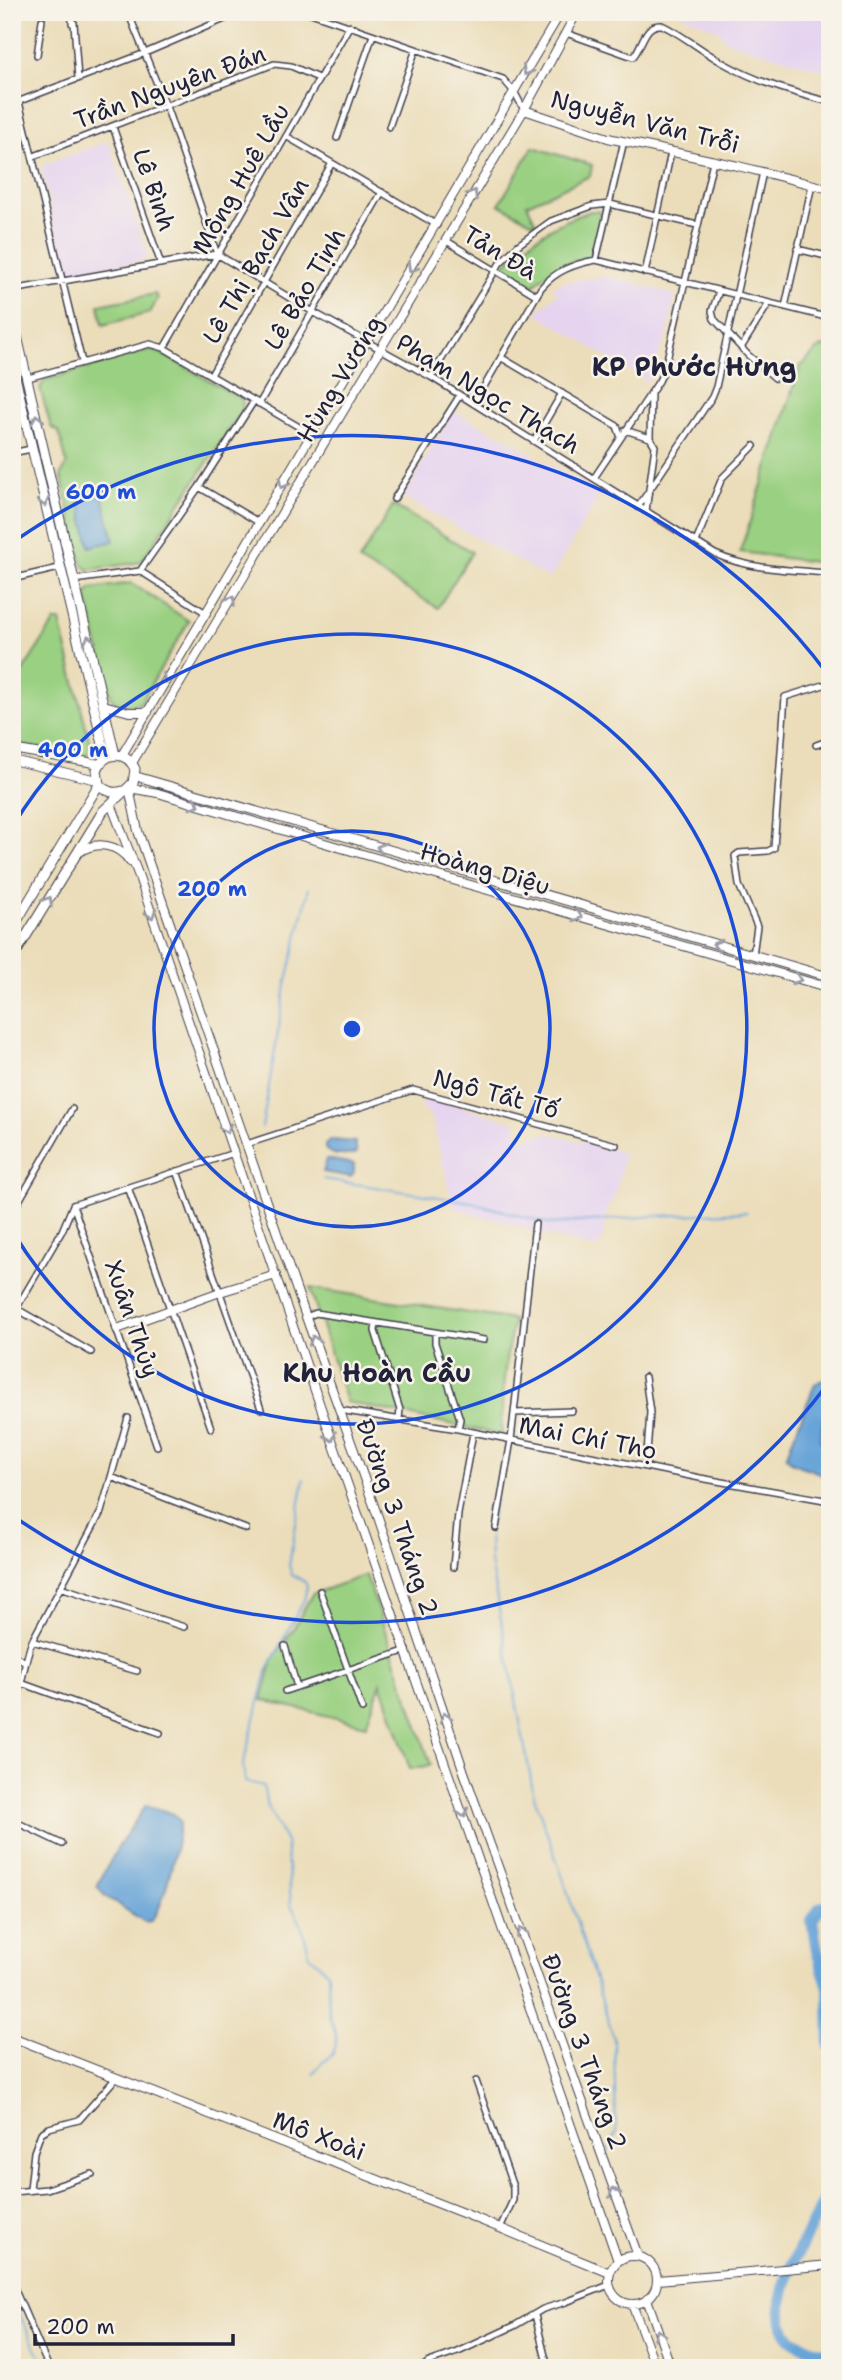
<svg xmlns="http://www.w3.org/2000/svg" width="842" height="2380" font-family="'Shantell Sans',sans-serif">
  <rect width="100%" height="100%" fill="#f7f3e8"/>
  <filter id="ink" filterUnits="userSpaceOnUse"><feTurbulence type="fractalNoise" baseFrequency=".0143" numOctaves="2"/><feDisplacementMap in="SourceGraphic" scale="14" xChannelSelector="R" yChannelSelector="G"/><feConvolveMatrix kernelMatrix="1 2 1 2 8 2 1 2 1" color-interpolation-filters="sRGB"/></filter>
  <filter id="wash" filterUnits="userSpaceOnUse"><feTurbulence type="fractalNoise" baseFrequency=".00686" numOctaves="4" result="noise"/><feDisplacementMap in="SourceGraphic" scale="28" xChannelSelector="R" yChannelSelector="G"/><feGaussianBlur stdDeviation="1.57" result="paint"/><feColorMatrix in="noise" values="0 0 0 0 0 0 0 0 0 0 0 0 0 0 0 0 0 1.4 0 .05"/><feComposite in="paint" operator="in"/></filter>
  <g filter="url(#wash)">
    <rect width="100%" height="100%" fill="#ebddb9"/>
    <path fill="#e5d3f0" d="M 676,12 L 830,12 L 830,72 L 729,42 L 716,29 Z
      M 104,143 L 110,145 L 147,253 L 144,260 L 70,272 L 65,270 L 42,170 L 45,164 Z
      M 601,277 L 611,277 L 675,295 L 668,332 L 648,382 L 536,313 L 557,294 L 554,286 L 564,282 Z
      M 453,411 L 509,440 L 600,495 L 550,579 L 404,497 Z
      M 432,1100 L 515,1122 L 520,1140 L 546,1133 L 624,1153 L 616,1193 L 607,1209 L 603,1237 L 596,1249 L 454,1208 L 432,1118 L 422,1107 L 425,1101 Z"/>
    <path fill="#9ad081" stroke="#5e795e" stroke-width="2" d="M 533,147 L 592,165 L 590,176 L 527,204 L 537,225 L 499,204 Z
      M 591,211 L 598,211 L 602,218 C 600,229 599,247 591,256 C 587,261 581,260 575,261 C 558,266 544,274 532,287 L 503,269 L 503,266 C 528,240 556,222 591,211 Z
      M 155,294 L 158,298 L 150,313 L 103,325 L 99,305 Z
      M 824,346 L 830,346 L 830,564 L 740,552 L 800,367 L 816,351 Z
      M 149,350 L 158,352 L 242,399 L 243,409 L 141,562 L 88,570 L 82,564 L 61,475 L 67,464 L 59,432 L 51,427 L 40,388 L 45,380 Z
      M 393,505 L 472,552 L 438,608 L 359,561 Z
      M 131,583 L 189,621 L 141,702 C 128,708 121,707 111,698 L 86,595 L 91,589 Z
      M 55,621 L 60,621 L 91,748 L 87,756 L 81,758 L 12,743 L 12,688 Z
      M 310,1288 L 514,1320 C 504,1359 502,1395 502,1435 L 346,1402 Z
      M 366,1575 L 431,1765 L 410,1769 L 381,1683 L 366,1725 L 262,1700 L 273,1658 L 293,1630 L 312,1594 Z"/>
    <path fill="#67a4d8" stroke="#44638a" stroke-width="2" d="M 102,494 L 114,541 L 90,547 L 79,499 Z
      M 331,1140 L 355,1142 L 357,1153 C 347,1156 333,1157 325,1149 L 325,1145 Z
      M 327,1159 L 354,1164 L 354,1173 L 351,1177 L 323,1172 Z
      M 822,1380 L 830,1383 L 830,1412 L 823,1421 L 820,1440 L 830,1449 L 830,1477 L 793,1463 L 786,1456 L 815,1384 Z
      M 146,1805 L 174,1814 L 180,1822 C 177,1843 166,1901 154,1917 C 151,1922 150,1921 145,1922 L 105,1896 L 97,1886 L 117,1849 Z"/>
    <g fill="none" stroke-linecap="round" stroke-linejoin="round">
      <path stroke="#67a4d8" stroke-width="2" d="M 262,1127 L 286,985 L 309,888
        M 323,1179 L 471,1202 L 551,1224 L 656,1216 L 747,1212
        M 304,1479 L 289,1565 L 292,1575 L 305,1582 L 307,1587 L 304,1600 L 267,1671 L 243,1765 L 245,1781 L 263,1786 L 268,1807 L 286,1842 L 291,1905 L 301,1924 L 310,1956 L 328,1973 L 329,2015 L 336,2035 L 336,2044 L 333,2054 L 321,2064 L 314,2074
        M 495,1499 L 489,1532 L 490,1562 L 534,1796 L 564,1881 L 614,2039 L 616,2133 L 608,2152
        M 12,2298 L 45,2368"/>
      <path stroke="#67a4d8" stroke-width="12" d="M 830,1905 L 820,1908 L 812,1920 L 817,1951 L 829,1987 L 830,2046
        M 830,2189 C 815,2224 759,2304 790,2338 C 798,2346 819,2351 830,2355"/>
    </g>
  </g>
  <g filter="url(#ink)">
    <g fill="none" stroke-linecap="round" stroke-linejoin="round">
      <g stroke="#403e4e" stroke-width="8">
        <path id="street" d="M 72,12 L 72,23
          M 128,12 L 166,106 L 217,254 L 313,312 L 431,377 L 715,554 C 750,570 792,570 830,573
          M 308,12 L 503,79 L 515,93 L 524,110
          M 161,15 L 162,12
          M 74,23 L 78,79
          M 566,33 L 633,57 C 643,46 644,23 662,25 C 685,36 704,53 727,65 C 760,83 794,93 830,102
          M 37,55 L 42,20
          M 19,102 L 82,362
          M 12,104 L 145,53 L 241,12
          M 113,127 L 161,264
          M 389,127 L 416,49
          M 286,136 L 437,225
          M 337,138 L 373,35
          M 34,156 L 274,64 L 291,66 L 318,78
          M 445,240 L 536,295
          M 797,249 L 830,257
          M 596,260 L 624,141
          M 645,273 L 671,152
          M 12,290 L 216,254
          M 719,291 L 712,311 L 714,319 L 748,355 L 775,378
          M 785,307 L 812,185
          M 164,348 L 349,27
          M 741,348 L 769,303
          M 502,358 L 617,426 L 620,435
          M 211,375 L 332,163
          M 431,377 L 500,263 L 518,245 L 551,221 L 592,206 L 610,204 L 697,225
          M 28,378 L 150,344 L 164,348 L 311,434
          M 259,404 L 382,192
          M 474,404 L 541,288 C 555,271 574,264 596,260 L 830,318
          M 625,430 L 650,438
          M 534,441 L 562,393
          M 12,453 L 31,449
          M 594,478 L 659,381 L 665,368 L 713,161
          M 199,487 L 260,523
          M 394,499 L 460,395
          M 638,507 L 712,397 L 716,387 L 763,172
          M 646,511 L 655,446 L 650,438 L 651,393
          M 696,542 L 722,478 L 754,446
          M 140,571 L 199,487 L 254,401
          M 12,579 L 59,568
          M 74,580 L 140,571 L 206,613
          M 816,745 L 830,740
          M 753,955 L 757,926 L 739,885 L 735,856 L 739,853 L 768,851 L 774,848 L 785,697 L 830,683
          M 247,1144 L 413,1090 L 616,1145
          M 177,1171 L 261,1409
          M 128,1187 L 211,1428
          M 73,1205 L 157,1446
          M 73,1205 L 234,1153
          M 12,1213 L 72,1109
          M 12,1306 L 91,1352
          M 16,1309 L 62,1231 L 73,1205
          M 306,1317 L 316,1313 L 484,1340
          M 376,1323 L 375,1331 L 400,1410 L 399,1419
          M 435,1333 L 435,1343 L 460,1419 L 458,1429
          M 645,1377 L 650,1412 L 646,1467
          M 339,1410 L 458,1429 L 700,1478 L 830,1501
          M 514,1413 L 572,1411
          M 111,1477 L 246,1529
          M 496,1528 L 511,1440 L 535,1224
          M 453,1567 L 458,1514 L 473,1433
          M 60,1587 L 184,1627
          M 320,1591 L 362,1709
          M 32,1641 L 137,1671
          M 285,1646 L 297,1687
          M 12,1655 L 24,1661
          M 21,1683 L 160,1733
          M 285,1691 L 407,1650
          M 12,1714 C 22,1690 23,1665 32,1641 L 101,1512 L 128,1418
          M 12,1820 L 62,1844
          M 476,2081 L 513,2187 L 513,2200 L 500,2228
          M 30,2189 L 34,2152 L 41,2133 L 49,2128 L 79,2120 L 116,2078
          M 12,2192 L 47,2189 L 92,2174
          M 12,2283 L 49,2368
          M 535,2315 L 548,2368
          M 421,2368 L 429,2362 L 458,2352 L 514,2326 L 543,2309 L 566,2302 L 609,2285"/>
      </g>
      <g stroke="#403e4e" stroke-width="10">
        <path id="secondary" d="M 524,110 L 608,138 L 738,166 L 830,189
          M 104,705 L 129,712 L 148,712
          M 12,749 L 100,764
          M 122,755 L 561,12
          M 12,760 L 97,780
          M 132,763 L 524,110 L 577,12
          M 135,776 L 830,977
          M 111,804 L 138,874 L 321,1408 L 618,2261
          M 78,853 C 96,840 119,844 130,862
          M 117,1329 L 220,1292 L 276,1275
          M 12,2037 L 468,2215 L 610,2273
          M609 2280a24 24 0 1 1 48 0a24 24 0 1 1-48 0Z
          M 638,2256 L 464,1772 L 378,1517 L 306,1317 L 138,831 L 129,788 L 158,793 L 338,847 L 830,988
          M 658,2280 L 830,2265
          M 647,2299 L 671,2368
          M 632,2304 L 656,2368"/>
      </g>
      <g stroke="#403e4e" stroke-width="11">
        <path id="primary" d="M 12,315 L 115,755
          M 12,364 L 106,757
          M 12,929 L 99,784
          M 12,959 L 103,811 L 133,783 L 135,769 C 126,750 105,751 97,770 L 99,784 C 106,792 113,794 123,791"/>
      </g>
      <use href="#street" stroke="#fff" stroke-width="5"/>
      <use href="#secondary" stroke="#fff" stroke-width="8"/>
      <use href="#primary" stroke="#fff" stroke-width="9"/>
    </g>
    <defs><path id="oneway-chevron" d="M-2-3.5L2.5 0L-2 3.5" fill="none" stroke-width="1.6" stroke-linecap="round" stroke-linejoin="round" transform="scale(1.75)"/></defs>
    <g stroke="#9c9ca7">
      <use href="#oneway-chevron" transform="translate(527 71) rotate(120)"/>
      <use href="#oneway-chevron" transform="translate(473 194) rotate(-59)"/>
      <use href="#oneway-chevron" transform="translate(412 268) rotate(120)"/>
      <use href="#oneway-chevron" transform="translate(37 419) rotate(-103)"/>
      <use href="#oneway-chevron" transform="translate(283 484) rotate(120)"/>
      <use href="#oneway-chevron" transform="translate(44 502) rotate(77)"/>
      <use href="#oneway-chevron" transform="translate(231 600) rotate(-59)"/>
      <use href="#oneway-chevron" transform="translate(89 640) rotate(-104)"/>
      <use href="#oneway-chevron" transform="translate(167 679) rotate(121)"/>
      <use href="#oneway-chevron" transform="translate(195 804) rotate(17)"/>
      <use href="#oneway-chevron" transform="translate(381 848) rotate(-164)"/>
      <use href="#oneway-chevron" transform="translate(48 901) rotate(-58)"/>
      <use href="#oneway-chevron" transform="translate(151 914) rotate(71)"/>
      <use href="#oneway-chevron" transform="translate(578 916) rotate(16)"/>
      <use href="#oneway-chevron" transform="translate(717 945) rotate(-164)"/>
      <use href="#oneway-chevron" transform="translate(797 979) rotate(16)"/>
      <use href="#oneway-chevron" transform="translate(226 1129) rotate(71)"/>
      <use href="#oneway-chevron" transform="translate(314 1340) rotate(-109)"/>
      <use href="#oneway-chevron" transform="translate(331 1437) rotate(70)"/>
      <use href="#oneway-chevron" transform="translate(445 1717) rotate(-109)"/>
      <use href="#oneway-chevron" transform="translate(463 1813) rotate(71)"/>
      <use href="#oneway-chevron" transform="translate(521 1932) rotate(-110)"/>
      <use href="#oneway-chevron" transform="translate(614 2192) rotate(-110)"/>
      <use href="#oneway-chevron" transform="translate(659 2334) rotate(-109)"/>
    </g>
  </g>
  <g fill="none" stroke="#1d4ed8" stroke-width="3.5">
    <circle cx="352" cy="1029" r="198"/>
    <path d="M13 826A395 395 0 1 1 13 1232"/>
    <path d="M829 1382A593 593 0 0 1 16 1518M16 540A593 593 0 0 1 829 676"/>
  </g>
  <g text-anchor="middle" stroke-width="5" stroke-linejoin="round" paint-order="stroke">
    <g font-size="24" fill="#22223b" stroke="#f7f3e8">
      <text transform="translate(170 87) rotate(-20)" y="8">Trần Nguyên Đán</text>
      <text transform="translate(645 122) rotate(14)" y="8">Nguyễn Văn Trỗi</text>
      <text transform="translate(241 179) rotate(-60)" y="8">Mộng Huê Lầu</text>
      <text transform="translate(154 190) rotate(71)" y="8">Lê Bình</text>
      <text transform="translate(500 253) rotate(31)" y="8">Tản Đà</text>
      <text transform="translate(256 261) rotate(-60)" y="8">Lê Thị Bạch Vân</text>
      <text transform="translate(305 289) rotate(-60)" y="8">Lê Bảo Tịnh</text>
      <text transform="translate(340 379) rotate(-59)" y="8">Hùng Vương</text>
      <text transform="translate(488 394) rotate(31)" y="8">Phạm Ngọc Thạch</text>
      <text transform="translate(485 869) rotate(16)" y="8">Hoàng Diệu</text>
      <text transform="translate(496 1094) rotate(15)" y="8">Ngô Tất Tố</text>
      <text transform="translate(132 1319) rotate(71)" y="8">Xuân Thủy</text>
      <text transform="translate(588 1438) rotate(11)" y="8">Mai Chí Thọ</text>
      <text transform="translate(397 1517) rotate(71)" y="8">Đường 3 Tháng 2</text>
      <text transform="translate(584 2052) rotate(70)" y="8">Đường 3 Tháng 2</text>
      <text transform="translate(319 2136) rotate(21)" y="8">Mô Xoài</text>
    </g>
    <g font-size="26" font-weight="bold" fill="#22223b" stroke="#f7f3e8">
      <text x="694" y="376">KP Phước Hưng</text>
      <text x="377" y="1382">Khu Hoàn Cầu</text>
    </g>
  </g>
  <circle cx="352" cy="1029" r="10" fill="#1d4ed8" stroke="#f7f3e8" stroke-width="3.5"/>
  <g font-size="21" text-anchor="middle" font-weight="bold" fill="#1d4ed8" stroke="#f7f3e8" stroke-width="5" stroke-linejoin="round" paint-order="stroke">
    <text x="101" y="499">600 m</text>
    <text x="73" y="757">400 m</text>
    <text x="212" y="896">200 m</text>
  </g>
  <rect width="842" height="2380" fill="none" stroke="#f7f3e8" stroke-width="42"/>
  <path d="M35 2334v10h198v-10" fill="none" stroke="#22223b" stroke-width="3.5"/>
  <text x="46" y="2334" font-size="21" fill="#22223b" stroke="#f7f3e8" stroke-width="5" paint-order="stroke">200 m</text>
</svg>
